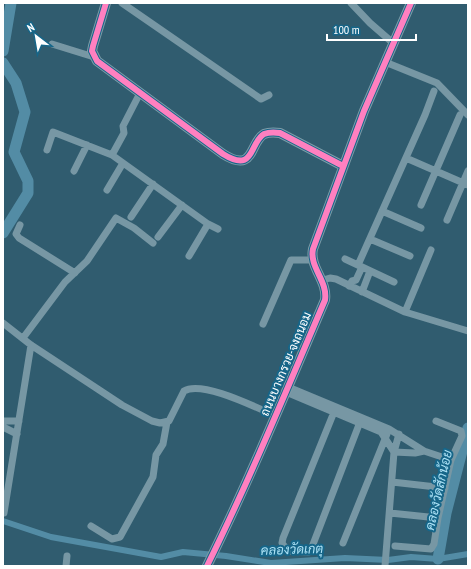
<svg xmlns="http://www.w3.org/2000/svg" width="471" height="569" font-family="'PT Sans Narrow',Sarabun,sans-serif">
  <rect width="100%" height="100%" fill="#305c6f"/>
  <g fill="none" stroke-linecap="round" stroke-linejoin="round">
    <path stroke="#538ca5" stroke-width="6" d="M 3,521 L 51,537 L 161,557 L 183,552 L 226,556 L 271,563 L 345,558 L 388,560 L 411,557 L 438,559 L 468,554"/>
    <path stroke="#538ca5" stroke-width="11" d="M 3,51 L 11,3
      M 3,63 L 16,83 L 25,112 L 14,152 L 28,181 L 28,193 L 3,233
      M 438,559 L 446,513 L 468,428"/>
    <path stroke="#7797a4" stroke-width="7" d="M 122,3 L 261,99 L 269,95
      M 351,3 L 370,23 L 393,43
      M 52,44 L 94,57
      M 385,62 L 437,83 L 468,115
      M 47,150 L 53,132 L 112,155 L 124,133 L 123,126 L 140,93
      M 112,155 L 208,224 L 189,256
      M 406,158 L 468,185
      M 74,171 L 87,145
      M 107,190 L 123,163
      M 421,205 L 460,115
      M 382,211 L 421,228
      M 131,217 L 153,184
      M 447,220 L 468,171
      M 208,224 L 218,229
      M 20,225 L 16,234 L 19,238 L 75,273
      M 158,237 L 182,205
      M 370,239 L 410,256
      M 345,259 L 394,282
      M 358,265 L 425,115 L 434,91
      M 323,280 L 330,278 L 336,279 L 405,312 L 468,331
      M 349,286 L 352,281 L 356,280 L 362,267
      M 362,292 L 370,271
      M 405,312 L 431,250
      M 3,323 L 31,345 L 122,405 L 152,421 L 160,423 L 169,421 L 184,391 C 202,380 257,408 276,416
      M 263,324 L 291,260 L 313,260
      M 23,338 L 65,282 L 87,261 L 116,218 L 134,228 L 153,243
      M 288,387 L 389,429 L 424,451
      M 286,392 L 381,432 L 394,452
      M 334,412 L 283,538 L 282,543 L 288,551 L 309,552 L 312,547 L 360,422
      M 3,421 L 19,421
      M 3,427 L 17,434
      M 394,452 L 415,453 L 424,451 L 451,460 L 462,436 L 461,431 L 436,421
      M 392,482 L 445,488
      M 4,513 L 31,345
      M 390,513 L 438,518 L 434,544 L 431,549 L 395,546
      M 438,518 L 451,460
      M 91,526 L 112,539 L 120,537 L 153,477 L 156,455 L 163,444 L 167,422
      M 343,543 L 387,434
      M 66,566 L 67,556
      M 385,566 L 394,452 L 399,434"/>
    <path stroke="#7e9ca8" stroke-width="10" d="M 106,3 L 93,46 L 92,51 L 97,61 L 223,154 C 255,174 249,143 264,134 C 269,132 274,132 280,133 L 343,166
      M 207,566 C 250,479 287,389 325,300 C 328,281 309,267 313,249 L 364,111 L 411,3"/>
    <g stroke="#166689" stroke-width="8">
      <path id="cycleway" d="M 106,3 L 93,46 L 92,51 L 97,61 L 223,154 C 255,174 249,143 264,134 C 269,132 274,132 280,133 L 343,166
        M 207,566 C 250,479 287,389 325,300 C 328,281 309,267 313,249 L 364,111 L 411,3"/>
    </g>
    <use href="#cycleway" stroke="#ff80c0" stroke-width="6"/>
  </g>
  <g text-anchor="middle" stroke-width="4" stroke-linejoin="round" paint-order="stroke">
    <g font-size="12" fill="#fff" stroke="#166689">
      <text transform="translate(286 364) rotate(-67)" y="4">ถนนบางกรวย-จงถนอม</text>
    </g>
    <g font-size="13" font-style="italic" fill="#ace2f6" stroke="#166689">
      <text transform="translate(438 490) rotate(-77)" y="5">คลองวัดสักน้อย</text>
      <text transform="translate(292 549) rotate(-2)" y="5">คลองวัดเกตุ</text>
    </g>
  </g>
  <rect width="471" height="569" fill="none" stroke="#ffffff" stroke-width="8"/>
  <g transform="translate(36 36) rotate(329)" stroke="#166689" stroke-width="3" paint-order="stroke">
  <path d="M0-3L7 15L0 10L-7 15Z" fill="#ffffff"/>
  <text y="-6" font-size="11" font-weight="bold" text-anchor="middle" fill="#ffffff">N</text>
  </g>
  <path d="M327 34v6h89v-6" fill="none" stroke="#ffffff" stroke-width="2"/>
  <text x="333" y="34" font-size="12" fill="#ffffff" stroke="#166689" stroke-width="3" paint-order="stroke">100 m</text>
</svg>
